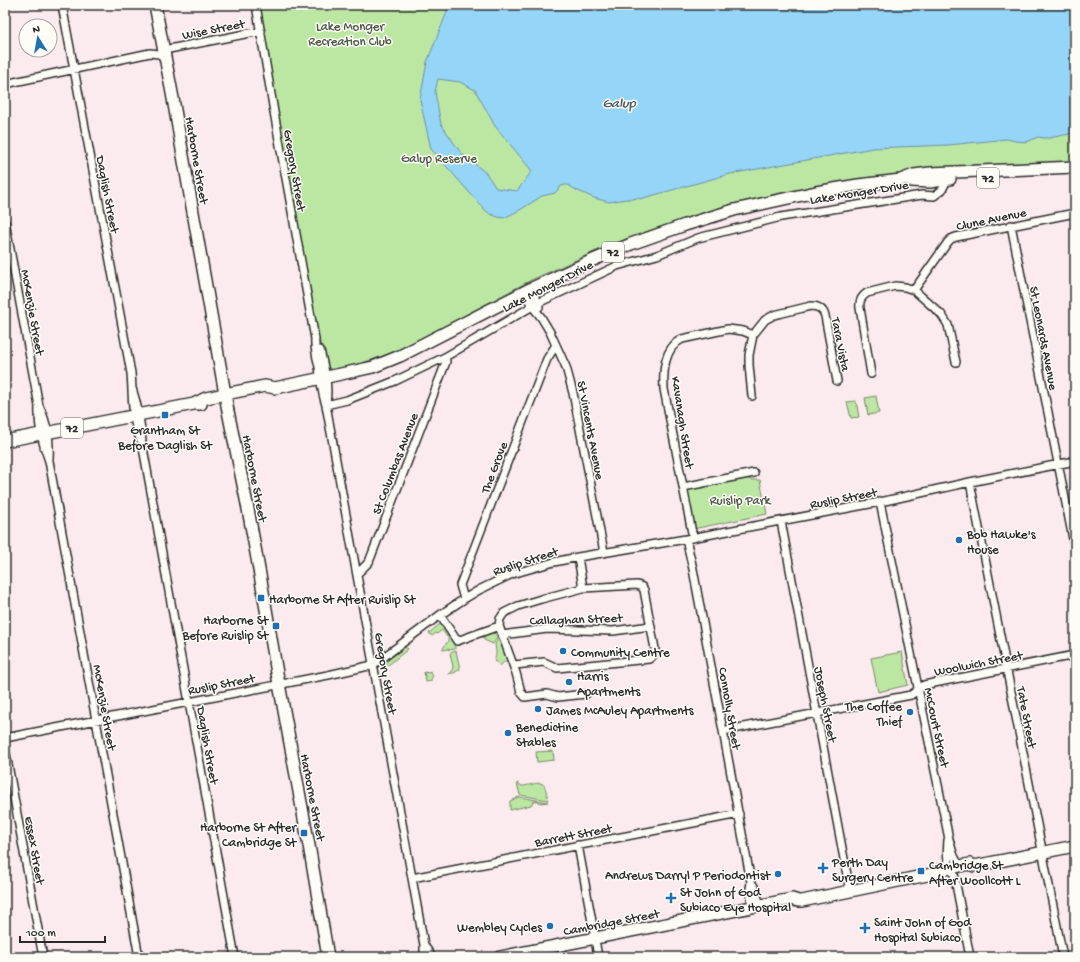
<svg xmlns="http://www.w3.org/2000/svg" width="1080" height="962" font-family="'Gochi Hand',sans-serif">
  <rect width="100%" height="100%" fill="#fcebee"/>
  <filter id="ink" filterUnits="userSpaceOnUse"><feTurbulence type="fractalNoise" baseFrequency=".025" numOctaves="2"/><feDisplacementMap in="SourceGraphic" scale="8" xChannelSelector="R" yChannelSelector="G"/><feConvolveMatrix kernelMatrix="1 2 1 2 8 2 1 2 1" color-interpolation-filters="sRGB"/></filter>
  <g filter="url(#ink)">
    <path fill="#bce7a3" stroke="#748967" d="M 259,5 L 1075,5 L 1075,164 L 906,173 L 828,184 L 775,194 L 723,207 L 648,231 L 596,251 L 531,280 L 422,338 L 392,353 L 359,364 L 333,370 L 329,368 L 325,363 L 319,338 L 277,112 Z
      M 876,396 L 879,413 L 868,415 L 865,398 Z
      M 856,401 L 859,417 L 851,418 L 847,402 Z
      M 744,477 L 751,480 L 760,480 L 767,514 L 693,529 L 687,493 L 691,489 Z
      M 440,624 L 445,626 L 449,635 L 447,637 L 442,630 L 437,634 L 436,633 L 432,636 L 429,633 Z
      M 492,633 L 496,634 C 498,638 495,640 493,644 L 484,640 L 484,637 L 480,637 Z
      M 498,635 L 508,662 L 504,662 L 500,666 L 498,663 L 494,661 C 497,654 496,652 495,644 L 498,639 Z
      M 450,637 L 455,647 L 455,649 L 449,650 L 448,649 L 443,650 C 443,645 449,643 448,638 Z
      M 405,647 L 408,649 L 387,666 L 386,662 Z
      M 456,651 L 460,669 L 454,673 L 452,673 L 448,674 L 452,670 L 453,667 L 450,653 Z
      M 902,652 L 908,685 L 878,692 L 871,658 Z
      M 430,671 L 433,676 L 431,679 L 431,681 L 426,682 L 424,672 L 428,673 Z
      M 553,751 L 554,760 L 537,762 L 536,752 Z
      M 517,783 L 522,786 L 524,786 C 544,782 544,779 548,800 L 520,795 Z
      M 519,797 L 548,802 L 540,803 L 538,801 L 534,801 L 531,805 L 510,810 L 510,801 Z"/>
    <path fill="#95d5f7" stroke="#6b91a5" fill-rule="evenodd" d="M 445,5 L 1075,5 L 1075,133 L 1049,138 L 1044,138 L 1038,137 L 1027,142 L 1015,141 L 1007,139 L 949,145 L 873,148 L 730,174 L 640,199 L 638,198 L 632,199 L 626,199 L 609,202 L 594,198 L 576,190 L 568,185 L 565,185 L 561,186 L 555,193 L 542,196 L 520,210 L 504,218 L 498,217 L 490,214 L 484,209 L 431,149 L 420,100 L 427,62 L 447,12 ZM 438,79 L 460,82 L 475,90 L 495,126 L 532,171 L 517,191 L 496,188 L 486,173 L 461,153 L 441,124 L 435,92 Z"/>
    <g fill="none" stroke-linecap="round" stroke-linejoin="round">
      <g stroke="#2b2b2b" stroke-width="10">
        <path id="minor" d="M 62,5 L 131,373 C 133,395 131,418 140,439
          M 256,5 L 274,112 L 315,339 C 314,348 317,358 319,367 C 321,381 321,391 326,405 L 412,878 L 424,945 L 424,957
          M 169,49 L 261,31
          M 5,84 L 150,53 L 159,54 L 165,57
          M 5,222 L 39,406 C 38,425 42,443 49,461 L 139,957
          M 1011,225 L 1075,549
          M 532,288 L 539,307
          M 914,290 L 948,242 L 951,239 L 956,237 L 1075,213
          M 524,291 L 532,306 L 541,317 L 550,332 L 566,367 L 573,393 L 604,552
          M 320,350 C 324,367 329,385 326,403
          M 871,374 L 860,308 C 859,301 861,297 867,293 L 895,286 L 905,287 L 914,290 L 941,314 L 945,320 L 948,325 L 956,362
          M 132,388 C 138,406 141,424 142,442 L 235,957
          M 752,396 L 749,365 L 749,355 L 753,335 L 765,320 L 774,315 L 811,306 C 818,306 823,309 825,316 L 837,381
          M 326,405 L 347,400 L 395,381 L 445,357 L 512,318 L 538,303 L 617,266 L 657,255 L 698,238 L 781,217 L 922,195 L 934,196 L 942,190 L 948,178
          M 40,408 C 47,423 50,441 49,458
          M 970,482 L 1063,957
          M 683,487 L 754,473
          M 880,502 L 949,839 C 952,849 953,859 961,866
          M 781,521 L 850,891
          M 693,538 L 664,389 C 663,371 664,348 682,339 L 728,329 L 743,331 L 753,335
          M 686,539 L 693,569 L 751,882 L 750,889 L 752,907
          M 578,557 L 583,588
          M 357,574 L 369,562 L 446,362 L 445,357
          M 464,599 L 460,585 L 547,359 L 556,345
          M 440,615 L 457,641 L 499,626
          M 502,635 L 547,629 L 613,631 L 651,626
          M 514,665 L 544,662 L 557,668 L 649,659 C 654,656 655,653 655,649 L 644,590 L 642,587 L 637,585 L 583,588 L 541,599 L 518,606 L 504,613 L 500,619 L 499,626 L 516,673 L 521,692 L 525,697 L 547,694 L 558,697 L 586,694
          M 723,731 L 911,695 L 924,685 L 1075,655
          M 5,738 L 189,702 L 328,675 L 373,665 L 440,615 L 464,599 L 479,590 L 512,574 L 554,562 L 578,557 L 686,539 L 880,502 L 970,482 L 1075,461
          M 5,748 L 43,957
          M 948,840 C 947,853 946,863 954,874 L 970,957
          M 578,845 L 595,938
          M 412,878 L 739,814
          M 751,882 L 755,888 L 760,906
          M 424,945 L 430,954 L 431,957
          M 596,945 L 598,957"/>
      </g>
      <g stroke="#2b2b2b" stroke-width="14">
        <path id="primary" d="M 155,5 L 172,93 L 228,411 L 248,509 L 262,586 L 277,673 L 310,851 L 328,957
          M 911,181 L 930,182 L 950,179
          M 194,404 L 206,398 L 225,394 L 265,386 L 275,388 L 341,374 L 373,367 L 400,356 L 532,288 L 591,261 L 631,244 L 685,225 L 734,210 L 816,192 L 858,185 L 901,180 L 914,175 L 930,173 L 1075,167
          M 5,441 L 194,404 L 201,404
          M 500,957 L 792,899 L 798,901 L 802,901 L 932,874 L 940,870 L 970,864 L 974,866 L 1075,846"/>
      </g>
      <use href="#minor" stroke="#fdfcf7" stroke-width="7"/>
      <use href="#primary" stroke="#fdfcf7" stroke-width="11"/>
    </g>
  </g>
  <g fill="#1f6fb2" stroke="#fdfcf7" stroke-width="1.5">
    <rect x="161" y="411" width="8" height="8" rx="2"/>
    <circle cx="959" cy="540" r="4"/>
    <rect x="257" y="594" width="8" height="8" rx="2"/>
    <rect x="272" y="622" width="8" height="8" rx="2"/>
    <circle cx="563" cy="651" r="4"/>
    <circle cx="569" cy="682" r="4"/>
    <circle cx="538" cy="709" r="4"/>
    <circle cx="910" cy="712" r="4"/>
    <circle cx="508" cy="733" r="4"/>
    <rect x="300" y="829" width="8" height="8" rx="2"/>
    <path d="M821 862h4v4h4v4h-4v4h-4v-4h-4v-4h4z"/>
    <rect x="917" y="867" width="8" height="8" rx="2"/>
    <circle cx="778" cy="874" r="4"/>
    <path d="M669 892h4v4h4v4h-4v4h-4v-4h-4v-4h4z"/>
    <circle cx="550" cy="926" r="4"/>
    <path d="M863 922h4v4h4v4h-4v4h-4v-4h-4v-4h4z"/>
  </g>
  <g text-anchor="middle" stroke-width="3" stroke-linejoin="round" paint-order="stroke">
    <g fill="#fdfcf7" stroke="#6a6a68" stroke-width="1">
      <rect x="977" y="168" width="22" height="20" rx="3"/>
      <rect x="602" y="242" width="22" height="20" rx="3"/>
      <rect x="61" y="418" width="22" height="20" rx="3"/>
    </g>
    <g font-size="12" font-weight="bold" fill="#2b2b2b">
      <text x="988" y="182">72</text>
      <text x="613" y="256">72</text>
      <text x="72" y="432">72</text>
    </g>
    <g font-size="13" fill="#4f5a49" stroke="#fdfcf7">
      <text x="350" y="30">Lake Monger<tspan x="350" dy="15">Recreation Club</tspan></text>
      <text x="439" y="162">Galup Reserve</text>
      <text x="740" y="504">Ruislip Park</text>
    </g>
    <g font-size="13" fill="#2b2b2b" stroke="#fdfcf7">
      <text transform="translate(213 28) rotate(-11)" y="5">Wise Street</text>
      <text transform="translate(198 160) rotate(80)" y="5">Harborne Street</text>
      <text transform="translate(296 170) rotate(80)" y="5">Gregory Street</text>
      <text transform="translate(859 191) rotate(-9)" y="5">Lake Monger Drive</text>
      <text transform="translate(109 194) rotate(79)" y="5">Daglish Street</text>
      <text transform="translate(991 218) rotate(-12)" y="5">Clune Avenue</text>
      <text transform="translate(547 285) rotate(-27)" y="5">Lake Monger Drive</text>
      <text transform="translate(34 312) rotate(80)" y="5">McKenzie Street</text>
      <text transform="translate(1045 338) rotate(79)" y="5">St Leonards Avenue</text>
      <text transform="translate(842 344) rotate(79)" y="5">Tara Vista</text>
      <text transform="translate(684 422) rotate(81)" y="5">Kavanagh Street</text>
      <text transform="translate(592 430) rotate(79)" y="5">St Vincents Avenue</text>
      <text transform="translate(394 463) rotate(-69)" y="5">St Columbas Avenue</text>
      <text transform="translate(493 467) rotate(-69)" y="5">The Grove</text>
      <text transform="translate(256 478) rotate(79)" y="5">Harborne Street</text>
      <text transform="translate(843 497) rotate(-11)" y="5">Ruslip Street</text>
      <text transform="translate(525 560) rotate(-18)" y="5">Ruslip Street</text>
      <text transform="translate(576 618) rotate(-2)" y="5">Callaghan Street</text>
      <text transform="translate(978 662) rotate(-11)" y="5">Woolwich Street</text>
      <text transform="translate(387 673) rotate(80)" y="5">Gregory Street</text>
      <text transform="translate(221 683) rotate(-11)" y="5">Ruslip Street</text>
      <text transform="translate(827 704) rotate(79)" y="5">Joseph Street</text>
      <text transform="translate(106 707) rotate(80)" y="5">McKenzie Street</text>
      <text transform="translate(731 708) rotate(80)" y="5">Connolly Street</text>
      <text transform="translate(1028 717) rotate(79)" y="5">Tate Street</text>
      <text transform="translate(938 727) rotate(78)" y="5">McCourt Street</text>
      <text transform="translate(209 745) rotate(80)" y="5">Daglish Street</text>
      <text transform="translate(314 797) rotate(79)" y="5">Harborne Street</text>
      <text transform="translate(573 834) rotate(-11)" y="5">Barrett Street</text>
      <text transform="translate(36 850) rotate(80)" y="5">Essex Street</text>
      <text transform="translate(611 921) rotate(-11)" y="5">Cambridge Street</text>
    </g>
    <g font-size="13" fill="#2b2b2b" stroke="#fdfcf7" text-anchor="start">
      <text x="165" y="434" text-anchor="middle">Grantham St<tspan x="165" dy="15">Before Daglish St</tspan></text>
      <text x="967" y="538">Bob Hawke's<tspan x="967" dy="15">House</tspan></text>
      <text x="269" y="603">Harborne St After Ruislip St</text>
      <text x="268" y="624" text-anchor="end">Harborne St<tspan x="268" dy="15">Before Ruislip St</tspan></text>
      <text x="571" y="656">Community Centre</text>
      <text x="577" y="680">Harris<tspan x="577" dy="15">Apartments</tspan></text>
      <text x="902" y="710" text-anchor="end">The Coffee<tspan x="902" dy="15">Thief</tspan></text>
      <text x="546" y="714">James McAuley Apartments</text>
      <text x="516" y="731">Benedictine<tspan x="516" dy="15">Stables</tspan></text>
      <text x="296" y="831" text-anchor="end">Harborne St After<tspan x="296" dy="15">Cambridge St</tspan></text>
      <text x="832" y="866">Perth Day<tspan x="832" dy="15">Surgery Centre</tspan></text>
      <text x="929" y="869">Cambridge St<tspan x="929" dy="15">After Woollcott L</tspan></text>
      <text x="770" y="879" text-anchor="end">Andrews Darryl P Periodontist</text>
      <text x="680" y="896">St John of God<tspan x="680" dy="15">Subiaco Eye Hospital</tspan></text>
      <text x="874" y="926">Saint John of God<tspan x="874" dy="15">Hospital Subiaco</tspan></text>
      <text x="542" y="931" text-anchor="end">Wembley Cycles</text>
    </g>
    <g font-size="14" font-style="italic" fill="#4b5e68" stroke="#fdfcf7">
      <text x="619" y="107">Galup</text>
    </g>
  </g>
  <rect width="1080" height="962" fill="none" stroke="#fdfcf7" stroke-width="20"/>
  <rect x="10" y="10" width="1060" height="942" fill="none" stroke="#2b2b2b" stroke-width="1.5" filter="url(#ink)"/>
  <g transform="translate(38 38) rotate(349)"><circle r="19" fill="#fdfcf7" stroke="#a9a8a5"/>
  <path d="M0-3L7 15L0 10L-7 15Z" fill="#1f6fb2"/>
  <text y="-6" font-size="11" font-weight="bold" text-anchor="middle" fill="#2b2b2b">N</text>
  </g>
  <path d="M20 936v6h85v-6" fill="none" stroke="#2b2b2b" stroke-width="2"/>
  <text x="26" y="936" font-size="12" fill="#2b2b2b" stroke="#fdfcf7" stroke-width="3" paint-order="stroke">100 m</text>
</svg>
